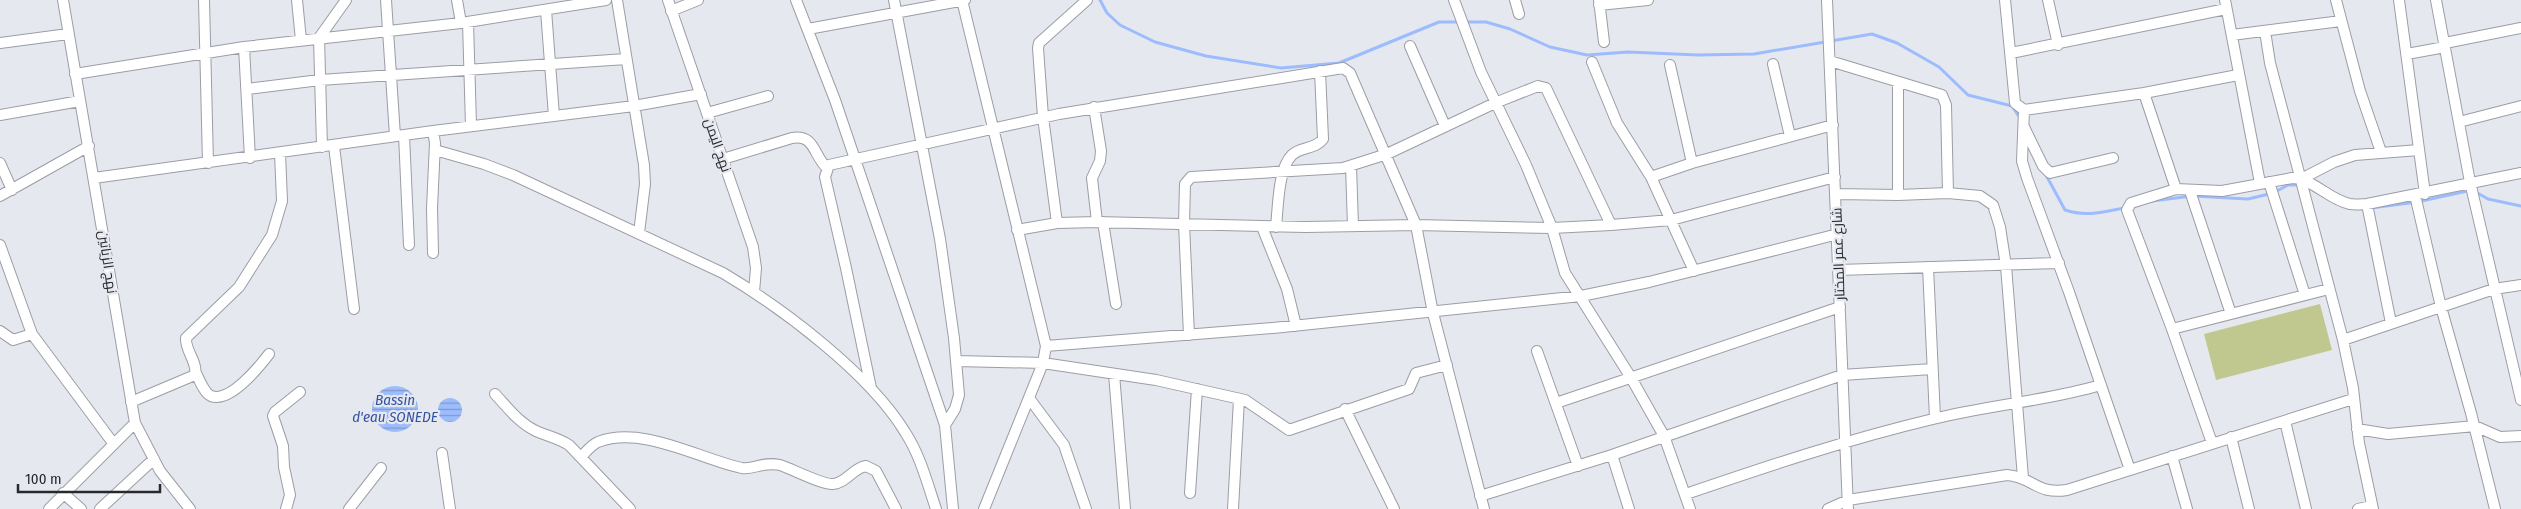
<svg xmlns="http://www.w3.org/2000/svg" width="2521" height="509" font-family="'Fira Sans Condensed',Cairo,sans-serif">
  <defs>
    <pattern id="water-rules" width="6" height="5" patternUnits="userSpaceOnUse" patternTransform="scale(1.25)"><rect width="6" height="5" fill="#9dbcfd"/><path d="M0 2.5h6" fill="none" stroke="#8099cd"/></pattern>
  </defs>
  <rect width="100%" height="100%" fill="#e6e8f0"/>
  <path fill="#c1c88f" d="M 2320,304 L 2332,350 L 2216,380 L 2204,334 Z"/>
  <path fill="url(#water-rules)" d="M372 409a23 23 0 1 1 46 0a23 23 0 1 1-46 0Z
    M438 410a12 12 0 1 1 24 0a12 12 0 1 1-24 0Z"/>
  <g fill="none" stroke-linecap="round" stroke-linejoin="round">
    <path stroke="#9dbcfd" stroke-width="3" d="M 1100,0 L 1107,13 L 1120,25 L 1155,42 L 1206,56 L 1281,68 L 1339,63 L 1439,22 L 1486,22 L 1510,29 L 1550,47 L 1587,55 L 1628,52 L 1698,55 L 1754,54 L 1872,34 L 1897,43 L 1939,67 L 1968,95 L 2012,106 L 2020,118
      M 2046,175 L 2065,210 C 2086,217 2103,212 2124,208
      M 2152,201 L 2192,196 L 2248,199 L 2273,193 L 2288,185 L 2300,185
      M 2371,208 L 2417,202 L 2472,190 L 2488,199 L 2521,206"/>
    <g stroke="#9c9da5" stroke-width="12">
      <path id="minor" d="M 63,0 L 135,423 L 160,471 L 190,509
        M 204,0 L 208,163
        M 297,0 L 301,40
        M 386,0 L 395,136
        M 457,0 L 461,23
        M 617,0 L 644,165 L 645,184 L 639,233
        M 668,0 L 753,247 L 756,268 L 754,292
        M 796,0 L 835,100 L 945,425 L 953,509
        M 894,0 L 940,239 L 954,338 L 959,395 L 955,409 L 945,425
        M 962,0 L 1046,346 L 1043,363 L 984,509
        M 1454,0 L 1481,72 L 1526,165 L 1552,228 L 1565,273 L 1630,376 L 1664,436 L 1690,509
        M 1515,0 L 1519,14
        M 1599,0 L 1604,42
        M 1827,0 L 1848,509
        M 2005,0 L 2015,103 L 2024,110 L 2144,93 L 2238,75
        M 2048,0 L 2058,45
        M 2225,0 L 2260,183
        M 2336,0 L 2360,91 L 2381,152
        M 2399,0 L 2425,194
        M 2436,0 L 2470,182 L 2521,400
        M 1599,5 L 1648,0
        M 546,10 L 554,116
        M 671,11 L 698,0
        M 468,22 L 471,126
        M 808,29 L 965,0
        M 2265,31 L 2270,63 L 2343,340 L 2353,388 L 2359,443 L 2373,509
        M 2232,35 L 2341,21
        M 0,43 L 68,34
        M 2445,43 L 2521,28
        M 1410,46 L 1445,126
        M 244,47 L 250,158
        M 2011,53 L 2226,9
        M 2407,54 L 2445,47
        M 1830,61 L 1942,95 L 1946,105 L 1948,193
        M 1592,62 L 1617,123 L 1651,177 L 1694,271
        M 1773,64 L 1790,136
        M 1670,65 L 1692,163
        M 75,74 L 244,47 L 461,23 L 606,0
        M 1898,82 L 1898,195
        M 247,89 L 320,80 L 626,59
        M 2144,93 L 2176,189 L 2222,191 L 2292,178 C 2314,179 2329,200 2350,204 C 2356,205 2362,204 2367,204 L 2521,173
        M 1094,107 L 1101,151 L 1100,161 L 1092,178 L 1097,222
        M 2024,110 L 2022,161 L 2027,178 L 2069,292 L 2130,470
        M 707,113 L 768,96
        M 0,115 L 80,101
        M 2459,122 L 2521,106
        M 2024,127 L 2043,166 L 2050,173 L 2113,158
        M 404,135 L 409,245
        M 334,146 L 354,309
        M 322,147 L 319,38 L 346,0
        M 435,150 L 484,164 L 513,175 L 723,273 C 782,308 869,373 905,432 C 920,455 927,482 936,509
        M 723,159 L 792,138 C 815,134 813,155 827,168
        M 0,163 L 12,190
        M 1351,166 L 1353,226
        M 1651,177 L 1692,163 L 1833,125
        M 94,178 L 433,131 L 634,106 L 701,94
        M 2303,178 L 2334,162 L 2355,155 L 2419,150
        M 2269,182 L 2305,295
        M 2190,191 L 2231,314
        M 1836,194 L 1898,195 L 1948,193 L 1980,196 L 1993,205 L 2000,227 L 2006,266 L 2023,478
        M 2415,195 L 2441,307 L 2471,413 L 2495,509
        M 0,196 L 89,146
        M 2367,204 L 2391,323
        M 1103,222 L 1116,304
        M 1057,223 L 1043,117 L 1038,48 L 1039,43 L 1087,0
        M 1262,227 L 1287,289 L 1296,326
        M 1276,227 C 1278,209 1278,168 1292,155 C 1301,146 1315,150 1323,139 L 1320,71
        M 1017,230 L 1057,223 L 1097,222 L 1306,227 L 1416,225 L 1552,228 L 1611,225 L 1671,220 L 1835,177
        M 0,245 L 32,334 L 113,443
        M 433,253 L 432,208 L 435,143 L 433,131
        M 1928,267 L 1935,418
        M 1839,270 L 2059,263
        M 2172,329 L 2127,210 L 2131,203 L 2176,189
        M 0,331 L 13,340 L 32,334
        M 1189,335 L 1184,224 L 1185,184 L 1191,177 L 1343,168 L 1387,154 L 1495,103 L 1538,86 L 1546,88 L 1611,225
        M 2343,340 L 2494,289 L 2521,285
        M 1046,346 L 1273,328 L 1581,296 L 1649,282 L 1838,234
        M 1537,351 L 1578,466
        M 957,361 L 1043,363 L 1156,380 L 1245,400 L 1289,430 L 1409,389 L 1416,373 L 1447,365
        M 196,373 C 199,379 204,393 211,396 C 230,403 259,367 269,354
        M 1114,374 L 1125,509
        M 871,388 L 846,268 L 825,177 L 829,165 L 1059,114 L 1343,68 L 1350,73 L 1416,225 L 1433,313 L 1484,509
        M 495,394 C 508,408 519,423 536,431 C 547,436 558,438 569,445 L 630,509
        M 1029,398 L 1064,445 L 1086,509
        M 131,402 L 195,375 C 198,362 185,351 186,338 L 239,287 L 272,235 L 282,201 L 280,153
        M 1556,403 L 1840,307
        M 1345,409 L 1394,509
        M 2285,421 L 2306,509
        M 2357,429 L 2388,434 L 2475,426 L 2500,437 L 2521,436
        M 2231,437 L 2249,509
        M 2212,443 L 2172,329 L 2329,289
        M 442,453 L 450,509
        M 1612,455 L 1629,509
        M 2172,456 L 2187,509
        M 581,457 C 586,452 591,445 598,442 C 643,425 699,459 742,468 C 754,470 763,461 780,465 C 792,469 823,485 833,484 C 846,483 853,468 866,466 L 876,471 L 896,509
        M 63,493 L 81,509
        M 1190,493 L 1197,389
        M 1686,494 C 1768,466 1849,439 1933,419 C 1989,405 2046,401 2101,385
        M 1480,496 L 1612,455 L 1842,375 L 1932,369
        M 49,509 L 135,423
        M 100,509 L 154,459
        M 286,509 L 290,495 L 284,467 L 283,446 L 273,416 L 275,412 L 300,392
        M 349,509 L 381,468
        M 1233,509 L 1239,399
        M 1828,509 L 1848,500 L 2007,475 C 2033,477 2037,495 2067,490 L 2353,399
        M 2358,509 L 2372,506"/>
    </g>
    <use href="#minor" stroke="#fff" stroke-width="10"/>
  </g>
  <g text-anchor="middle" stroke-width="4.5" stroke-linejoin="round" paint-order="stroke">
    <g font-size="14" fill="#29292d" stroke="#e6e8f0">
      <text transform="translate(718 145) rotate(71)" y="5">نهج اليمن</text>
      <text transform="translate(1838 254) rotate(-92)" y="5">شارع عمر المختار</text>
      <text transform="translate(108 262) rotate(82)" y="5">نهج الزياتين</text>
    </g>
    <g font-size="15" font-style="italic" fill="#33539f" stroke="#e6e8f0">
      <text x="395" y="405">Bassin<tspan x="395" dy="17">d'eau SONEDE</tspan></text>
    </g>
  </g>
  <path d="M18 484v8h142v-8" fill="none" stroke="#29292d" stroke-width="2.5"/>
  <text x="25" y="484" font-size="15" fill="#29292d" stroke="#e6e8f0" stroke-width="4" paint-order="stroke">100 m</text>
</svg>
